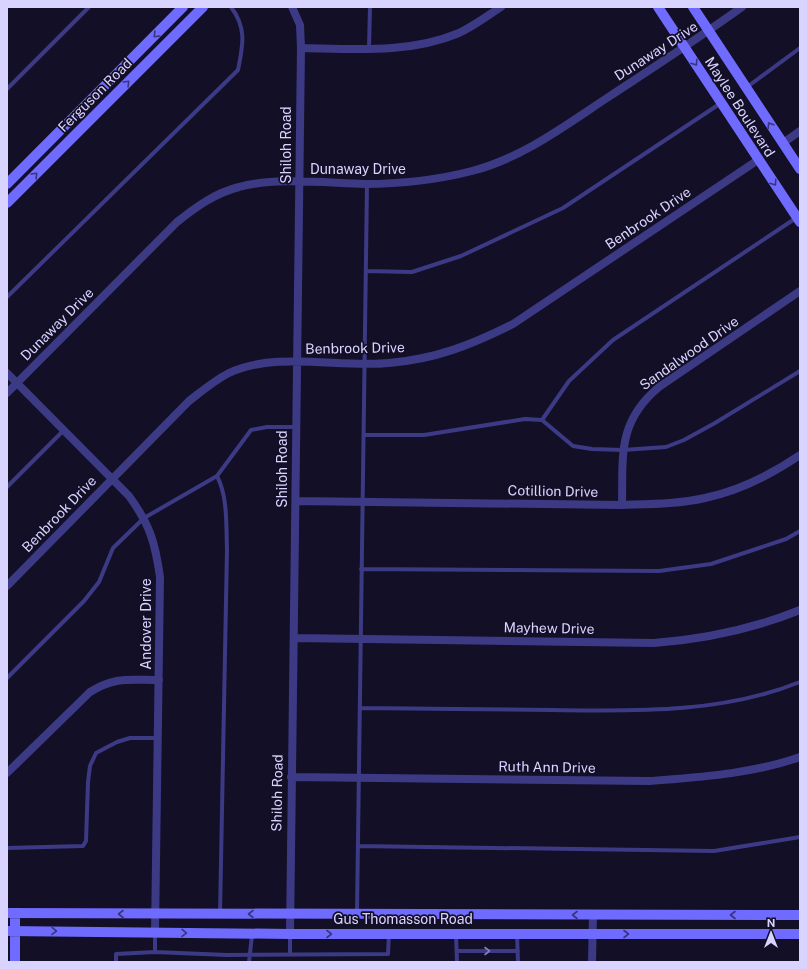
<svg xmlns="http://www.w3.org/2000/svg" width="807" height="969" font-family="'Public Sans',sans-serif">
  <rect width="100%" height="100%" fill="#130f26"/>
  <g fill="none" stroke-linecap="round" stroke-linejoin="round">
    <path stroke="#3d3a85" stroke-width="4" d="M 369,49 L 370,7
      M 747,87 L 800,48
      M 7,89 L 89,7
      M 366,271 L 412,272 L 461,256 L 563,208 L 721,103
      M 7,297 L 238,70 C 243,45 247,28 231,7
      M 542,420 L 569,381 L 613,340 L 796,218
      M 364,435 L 424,435 L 525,419 L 542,420 L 573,446 L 592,449 L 623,450 L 666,447 L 684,440 L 715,423 L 800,371
      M 217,476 C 228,497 226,526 227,549 L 220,914
      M 7,487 L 64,430
      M 361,569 L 659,571 L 711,564 L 786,539 L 800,531
      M 7,678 L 84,601 L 99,582 L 113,548 L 144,518 L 217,476 L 251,430 L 267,427 L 296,427
      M 360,708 C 424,709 487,709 551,710 C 635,711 720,714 800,682
      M 358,846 L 714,851 L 800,837
      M 7,848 L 83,846 L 86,841 L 88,782 L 90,766 L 96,753 L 117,742 L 130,738 L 159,738
      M 357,913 L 367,184
      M 517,934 L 518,962
      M 290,935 L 290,954
      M 456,935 L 457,962
      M 457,951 L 518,951
      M 155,952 L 155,933
      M 116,962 L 116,954 L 155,952 L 227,955 L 388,954 L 389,934
      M 249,962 L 252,935"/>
    <path stroke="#3d3a85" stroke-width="8" d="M 301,48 C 354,49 409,54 459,33 C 474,26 487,16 501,7
      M 783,143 L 800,131
      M 7,373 L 129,496 C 150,525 155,542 160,577 L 155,932
      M 7,393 L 177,222 C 196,207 215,193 239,187 C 275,177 326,183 364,184 C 400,184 437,180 472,171 C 523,158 567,124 610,96 C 654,67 699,38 742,7
      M 296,501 L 622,505 C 650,504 678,504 705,498 C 738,491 772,474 800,455
      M 622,505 C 623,456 617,422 659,387 L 800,291
      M 7,586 L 189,401 C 202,391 215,380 229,373 C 275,351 340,368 389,363 C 436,359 471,345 513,324 L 758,160
      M 294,638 L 654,643 C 705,639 753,629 800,610
      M 7,773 L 90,692 C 116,676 130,680 159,680
      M 291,777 L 650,781 C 700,777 752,774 800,757
      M 290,934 L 301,48 L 300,25 L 292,7
      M 592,962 L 593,915"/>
    <path stroke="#6f6bff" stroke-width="10" d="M 658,7 L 800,222
      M 693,7 L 800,169
      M 7,184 L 183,7
      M 7,203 L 203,7
      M 7,913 L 800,915
      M 15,913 L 15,962
      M 7,931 L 290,934 L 800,934"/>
  </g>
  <defs><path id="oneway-chevron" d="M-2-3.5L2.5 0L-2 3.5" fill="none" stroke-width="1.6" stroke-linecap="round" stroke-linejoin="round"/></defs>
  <g stroke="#38347d">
    <use href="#oneway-chevron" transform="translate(156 35) rotate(135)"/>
    <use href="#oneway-chevron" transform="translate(695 63) rotate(57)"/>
    <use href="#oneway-chevron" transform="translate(127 83) rotate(-45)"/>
    <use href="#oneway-chevron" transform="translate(770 125) rotate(-123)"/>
    <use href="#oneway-chevron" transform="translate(35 175) rotate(-45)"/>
    <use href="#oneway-chevron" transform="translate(774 183) rotate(56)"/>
    <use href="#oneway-chevron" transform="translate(121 914) rotate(-180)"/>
    <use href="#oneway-chevron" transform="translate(251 914) rotate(180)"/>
    <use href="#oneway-chevron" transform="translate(575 915) rotate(180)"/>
    <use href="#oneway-chevron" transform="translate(733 915) rotate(180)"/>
    <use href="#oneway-chevron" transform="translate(54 931) rotate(1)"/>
    <use href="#oneway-chevron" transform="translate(184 933) rotate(1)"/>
    <use href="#oneway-chevron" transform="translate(329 934)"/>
    <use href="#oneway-chevron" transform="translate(626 934)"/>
  </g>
  <use stroke="#837fbc" href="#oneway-chevron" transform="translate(487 951)"/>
  <g text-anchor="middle" stroke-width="3.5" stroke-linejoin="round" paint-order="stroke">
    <g font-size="14" fill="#d9d4ff" stroke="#130f26">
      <text transform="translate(656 51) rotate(-33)" y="5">Dunaway Drive</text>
      <text transform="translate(95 95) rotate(-45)" y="5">Ferguson Road</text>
      <text transform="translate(740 107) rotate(57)" y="5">Maylee Boulevard</text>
      <text transform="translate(286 145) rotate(-90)" y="5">Shiloh Road</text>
      <text x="358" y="174">Dunaway Drive</text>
      <text transform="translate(648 218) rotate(-34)" y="5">Benbrook Drive</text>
      <text transform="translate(57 324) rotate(-45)" y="5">Dunaway Drive</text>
      <text transform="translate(355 348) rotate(-1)" y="5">Benbrook Drive</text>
      <text transform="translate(689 353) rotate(-35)" y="5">Sandalwood Drive</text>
      <text transform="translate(282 469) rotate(-90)" y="5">Shiloh Road</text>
      <text transform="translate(553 491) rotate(1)" y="5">Cotillion Drive</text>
      <text transform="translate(59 514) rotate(-46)" y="5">Benbrook Drive</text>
      <text transform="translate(146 624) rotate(-90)" y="5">Andover Drive</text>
      <text transform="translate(549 628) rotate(1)" y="5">Mayhew Drive</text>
      <text transform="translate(547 767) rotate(1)" y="5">Ruth Ann Drive</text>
      <text transform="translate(277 793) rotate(-89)" y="5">Shiloh Road</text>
      <text x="403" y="924">Gus Thomasson Road</text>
    </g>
  </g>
  <rect width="807" height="969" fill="none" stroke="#d9d4ff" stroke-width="16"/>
  <g transform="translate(771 933)" stroke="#130f26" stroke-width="3" paint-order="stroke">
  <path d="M0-3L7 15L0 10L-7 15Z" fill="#d9d4ff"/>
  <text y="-6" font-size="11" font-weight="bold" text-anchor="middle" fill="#d9d4ff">N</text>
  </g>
</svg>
